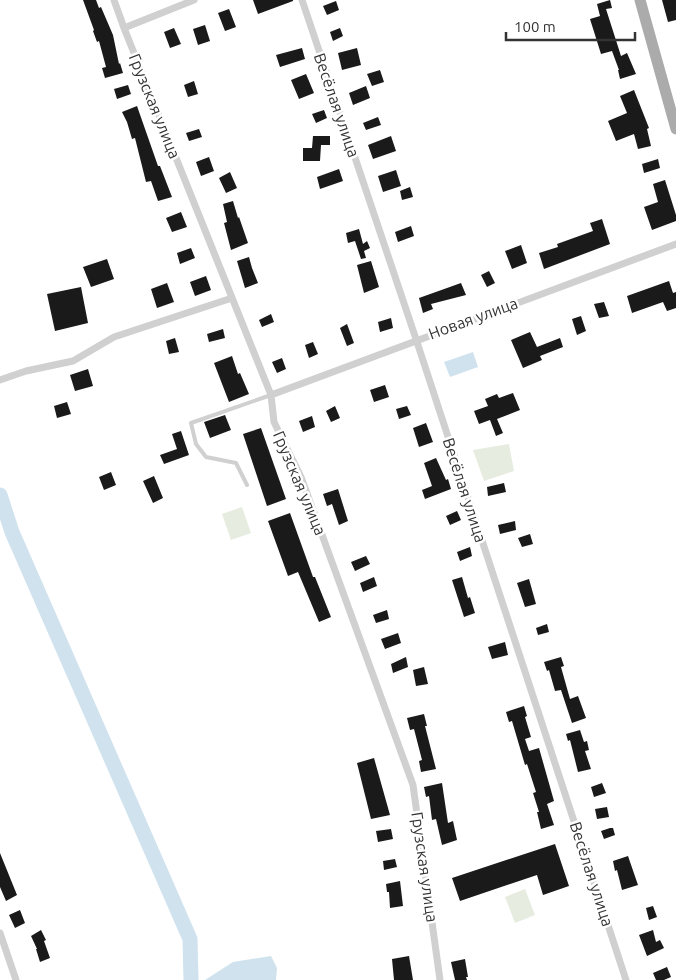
<svg xmlns="http://www.w3.org/2000/svg" width="676" height="980" font-family="Ubuntu,sans-serif">
  <rect width="100%" height="100%" fill="#fff"/>
  <path fill="#e6ecdf" d="M 509,444 L 514,471 L 484,481 L 473,450 Z
    M 242,507 L 251,533 L 231,540 L 222,514 Z
    M 525,889 L 535,915 L 515,923 L 505,897 Z"/>
  <path fill="#cfe2ee" d="M 473,352 L 478,367 L 450,377 L 444,362 Z
    M 271,956 L 277,968 L 276,980 L 205,980 L 233,962 Z"/>
  <g fill="none" stroke-linecap="round" stroke-linejoin="round">
    <path stroke="#cfe2ee" stroke-width="15" d="M 0,495 L 12,532 L 190,939 L 191,980"/>
  </g>
  <path fill="#1a1a1a" d="M 83,0 L 96,0 L 99,8 L 101,7 L 113,35 L 119,64 L 120,63 L 123,73 L 105,78 L 102,68 L 106,67 L 99,41 L 97,42 L 93,31 L 94,30 Z
    M 253,0 L 293,0 L 293,1 L 258,14 Z
    M 610,0 L 612,8 L 606,9 L 621,56 L 627,53 L 636,74 L 620,79 L 618,70 L 619,70 L 612,51 L 601,54 L 590,19 L 600,16 L 597,4 Z
    M 662,0 L 676,0 L 676,20 L 668,22 Z
    M 336,1 L 339,10 L 327,15 L 323,6 Z
    M 229,9 L 236,27 L 225,31 L 218,13 Z
    M 205,25 L 210,41 L 198,45 L 193,29 Z
    M 174,28 L 181,44 L 170,48 L 164,32 Z
    M 340,28 L 343,36 L 333,41 L 330,32 Z
    M 302,48 L 305,59 L 280,67 L 276,55 Z
    M 357,48 L 361,65 L 342,70 L 338,53 Z
    M 380,70 L 384,82 L 372,86 L 367,74 Z
    M 306,74 L 314,93 L 299,99 L 291,80 Z
    M 194,81 L 198,94 L 188,97 L 184,85 Z
    M 128,85 L 131,94 L 117,99 L 114,89 Z
    M 366,86 L 370,98 L 353,105 L 349,93 Z
    M 634,90 L 649,128 L 647,129 L 651,146 L 638,149 L 634,134 L 616,141 L 608,121 L 627,113 L 620,96 Z
    M 137,106 L 158,166 L 160,166 L 172,197 L 158,201 L 151,181 L 146,182 L 135,138 L 132,139 L 127,122 L 122,112 Z
    M 324,110 L 327,118 L 316,123 L 312,114 Z
    M 378,117 L 381,125 L 366,130 L 363,123 Z
    M 199,129 L 202,137 L 189,141 L 186,133 Z
    M 313,136 L 330,136 L 330,145 L 321,145 L 320,161 L 303,161 L 303,148 L 312,148 Z
    M 391,136 L 396,151 L 373,159 L 368,145 Z
    M 209,157 L 214,171 L 201,176 L 196,162 Z
    M 658,159 L 660,168 L 644,173 L 642,164 Z
    M 339,169 L 343,181 L 320,189 L 317,177 Z
    M 396,170 L 401,186 L 383,192 L 378,176 Z
    M 230,172 L 237,188 L 226,193 L 219,178 Z
    M 665,180 L 676,215 L 676,221 L 652,230 L 644,207 L 658,202 L 653,184 Z
    M 410,187 L 413,197 L 402,200 L 400,191 Z
    M 233,201 L 238,218 L 239,217 L 248,243 L 231,250 L 224,223 L 227,222 L 223,204 Z
    M 181,212 L 187,227 L 172,232 L 166,218 Z
    M 602,219 L 610,244 L 544,269 L 539,253 L 558,247 L 557,244 L 593,231 L 590,223 Z
    M 411,226 L 414,236 L 398,242 L 395,232 Z
    M 359,229 L 363,244 L 367,241 L 370,248 L 364,251 L 366,258 L 361,259 L 355,241 L 348,243 L 346,233 Z
    M 521,245 L 527,263 L 512,269 L 505,251 Z
    M 191,248 L 195,258 L 180,264 L 177,253 Z
    M 249,257 L 252,268 L 258,283 L 245,288 L 237,261 Z
    M 107,259 L 114,279 L 91,287 L 83,267 Z
    M 371,261 L 379,287 L 364,293 L 357,265 Z
    M 489,271 L 495,283 L 487,287 L 481,275 Z
    M 206,276 L 211,290 L 195,296 L 190,282 Z
    M 669,281 L 673,293 L 676,292 L 676,308 L 667,311 L 663,302 L 632,313 L 627,296 Z
    M 167,283 L 174,302 L 157,308 L 151,289 Z
    M 461,283 L 466,295 L 431,304 L 433,309 L 423,313 L 419,298 Z
    M 81,287 L 88,323 L 55,331 L 47,294 Z
    M 604,302 L 609,316 L 599,318 L 594,304 Z
    M 271,314 L 274,322 L 262,327 L 259,320 Z
    M 581,316 L 586,331 L 577,335 L 572,319 Z
    M 391,318 L 393,328 L 380,332 L 378,322 Z
    M 347,324 L 354,343 L 347,346 L 340,328 Z
    M 223,329 L 225,338 L 209,342 L 207,334 Z
    M 530,332 L 537,347 L 560,338 L 563,347 L 540,356 L 542,360 L 523,368 L 511,340 Z
    M 175,338 L 179,352 L 169,354 L 166,341 Z
    M 313,342 L 318,354 L 309,358 L 305,345 Z
    M 232,356 L 238,374 L 240,373 L 249,394 L 229,402 L 214,363 Z
    M 282,358 L 286,369 L 277,373 L 272,362 Z
    M 88,369 L 93,386 L 75,391 L 70,375 Z
    M 385,385 L 389,397 L 374,402 L 370,390 Z
    M 513,393 L 520,410 L 497,419 L 503,433 L 496,436 L 490,420 L 479,424 L 474,411 L 488,406 L 485,399 L 497,394 L 499,398 Z
    M 67,402 L 71,414 L 57,418 L 54,406 Z
    M 335,406 L 340,418 L 331,422 L 326,411 Z
    M 407,406 L 411,415 L 399,419 L 396,409 Z
    M 225,415 L 231,430 L 210,438 L 204,422 Z
    M 312,416 L 315,427 L 303,432 L 299,421 Z
    M 426,423 L 433,442 L 419,447 L 413,428 Z
    M 261,428 L 286,499 L 267,506 L 243,434 Z
    M 181,431 L 189,455 L 164,464 L 160,455 L 177,449 L 172,434 Z
    M 436,458 L 446,480 L 448,479 L 451,489 L 425,499 L 422,490 L 432,486 L 424,463 Z
    M 111,472 L 116,485 L 104,490 L 99,477 Z
    M 154,476 L 163,498 L 153,503 L 143,481 Z
    M 504,483 L 506,492 L 488,496 L 487,487 Z
    M 338,489 L 348,521 L 339,525 L 332,504 L 327,506 L 323,494 Z
    M 457,511 L 461,520 L 450,525 L 446,516 Z
    M 290,513 L 313,577 L 315,577 L 331,617 L 319,622 L 298,572 L 288,576 L 268,521 Z
    M 515,521 L 516,530 L 500,534 L 498,525 Z
    M 530,534 L 533,544 L 522,547 L 518,538 Z
    M 470,547 L 472,556 L 460,561 L 457,552 Z
    M 366,556 L 370,564 L 355,571 L 351,562 Z
    M 374,577 L 377,586 L 363,592 L 360,583 Z
    M 462,577 L 468,598 L 470,597 L 475,613 L 464,617 L 452,580 Z
    M 529,579 L 536,604 L 525,607 L 517,583 Z
    M 387,610 L 389,619 L 376,623 L 373,615 Z
    M 547,624 L 549,632 L 538,635 L 536,628 Z
    M 398,633 L 401,643 L 385,649 L 381,639 Z
    M 505,642 L 508,655 L 492,659 L 488,647 Z
    M 406,657 L 408,667 L 393,673 L 391,664 Z
    M 561,657 L 564,666 L 561,667 L 570,699 L 578,696 L 586,718 L 572,723 L 561,690 L 555,691 L 549,670 L 547,671 L 544,662 Z
    M 424,667 L 428,684 L 416,686 L 413,670 Z
    M 524,706 L 527,716 L 525,717 L 531,737 L 525,739 L 529,751 L 539,748 L 554,801 L 547,804 L 554,825 L 541,829 L 537,812 L 539,812 L 533,793 L 536,792 L 527,764 L 525,765 L 512,721 L 509,722 L 506,712 Z
    M 424,714 L 427,726 L 425,726 L 436,769 L 421,772 L 419,761 L 422,760 L 414,729 L 410,730 L 407,718 Z
    M 580,730 L 584,742 L 587,741 L 589,750 L 585,751 L 591,769 L 578,772 L 570,740 L 568,741 L 566,734 Z
    M 374,758 L 390,815 L 371,819 L 357,763 Z
    M 442,783 L 448,823 L 453,821 L 457,840 L 442,845 L 436,819 L 432,820 L 429,796 L 426,797 L 424,787 Z
    M 602,783 L 606,793 L 594,797 L 591,787 Z
    M 607,807 L 609,817 L 597,819 L 595,809 Z
    M 610,828 L 613,828 L 615,835 L 604,839 L 601,831 Z
    M 391,829 L 393,839 L 378,842 L 376,831 Z
    M 555,844 L 569,886 L 543,895 L 537,875 L 460,901 L 452,878 Z
    M 0,853 L 17,895 L 6,901 L 0,887 Z
    M 628,856 L 638,885 L 622,890 L 617,870 L 615,871 L 613,861 Z
    M 395,859 L 397,867 L 384,870 L 383,861 Z
    M 400,881 L 403,906 L 390,908 L 389,892 L 387,892 L 386,884 Z
    M 653,906 L 657,917 L 649,920 L 646,908 Z
    M 20,910 L 25,923 L 15,928 L 9,915 Z
    M 41,930 L 46,940 L 44,941 L 50,958 L 40,962 L 36,949 L 37,949 L 31,936 Z
    M 653,930 L 656,942 L 660,940 L 664,948 L 647,956 L 639,935 Z
    M 409,956 L 413,980 L 394,980 L 392,959 Z
    M 465,959 L 468,977 L 466,977 L 467,980 L 455,980 L 451,962 Z
    M 667,967 L 671,977 L 664,980 L 656,980 L 653,973 Z"/>
  <g fill="none" stroke-linecap="round" stroke-linejoin="round">
    <path stroke="#d0d0d0" stroke-width="4" d="M 247,485 L 236,463 L 206,457 L 196,444 L 191,423 L 271,395"/>
    <path stroke="#d0d0d0" stroke-width="7" d="M 114,0 L 124,28 L 271,395 L 274,422 L 301,477 L 413,785 L 440,980
      M 302,0 L 416,339 L 626,980
      M 124,28 L 194,0
      M 0,380 L 26,371 L 73,361 L 114,337 L 232,298
      M 271,395 L 676,244
      M 0,933 L 16,980"/>
    <path stroke="#ababab" stroke-width="11" d="M 640,0 L 676,129"/>
  </g>
  <g text-anchor="middle" stroke-width="5" stroke-linejoin="round" paint-order="stroke">
    <g font-size="16" fill="#333" stroke="#fff">
      <text transform="translate(337 105) rotate(71)" y="6">Весёлая улица</text>
      <text transform="translate(155 106) rotate(68)" y="6">Грузская улица</text>
      <text transform="translate(473 318) rotate(-20)" y="6">Новая улица</text>
      <text transform="translate(300 483) rotate(67)" y="6">Грузская улица</text>
      <text transform="translate(465 490) rotate(72)" y="6">Весёлая улица</text>
      <text transform="translate(425 867) rotate(82)" y="6">Грузская улица</text>
      <text transform="translate(592 874) rotate(72)" y="6">Весёлая улица</text>
    </g>
  </g>
  <path d="M506 32v8h129v-8" fill="none" stroke="#333333" stroke-width="2.5"/>
  <text x="514" y="32" font-size="15" fill="#333333" stroke="#ffffff" stroke-width="4" paint-order="stroke">100 m</text>
</svg>
